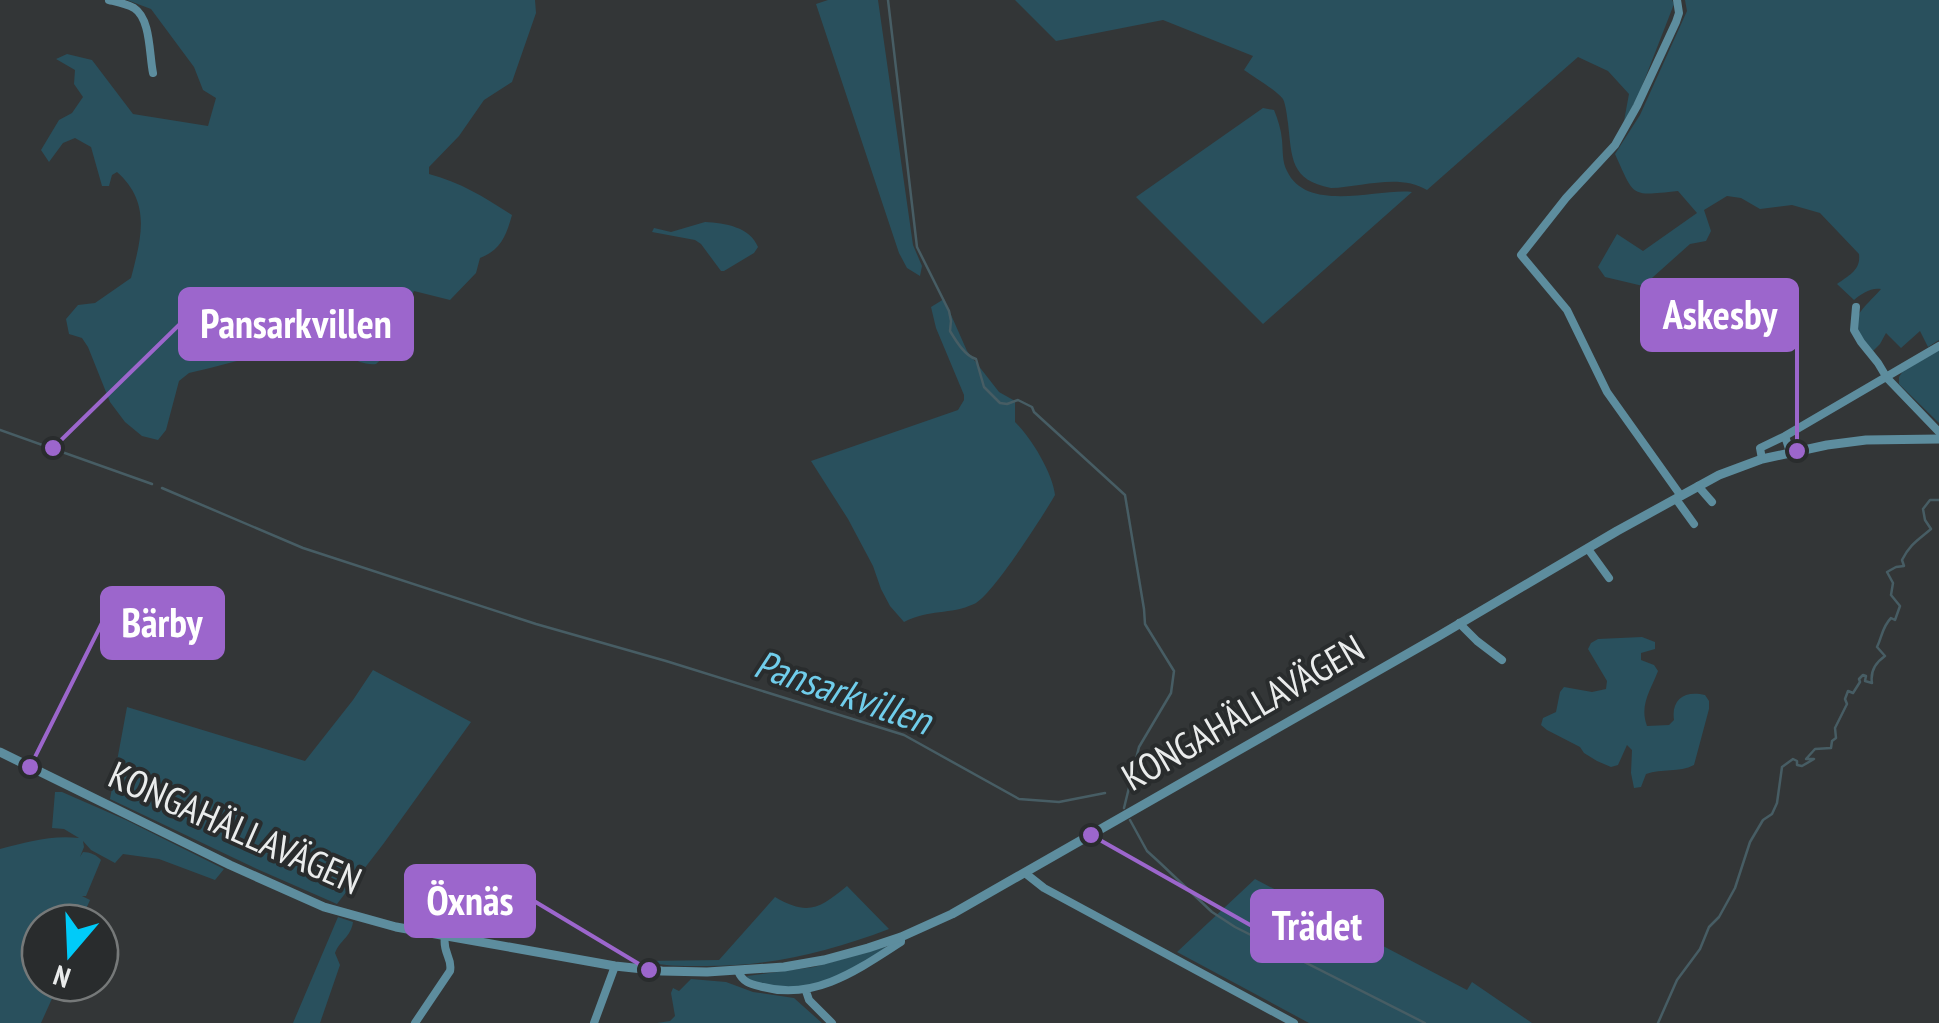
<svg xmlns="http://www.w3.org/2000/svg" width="1939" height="1023" font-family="'PT Sans Narrow',sans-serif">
  <rect width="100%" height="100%" fill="#333637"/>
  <path fill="#29505d" d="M 127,0 L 535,0 L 536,13 L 512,82 L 484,100 L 459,136 L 429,167 L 429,174 C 462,183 484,197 512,215 C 506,236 501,250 480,258 L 476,273 L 450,300 L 414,291 L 385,356 L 376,364 C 356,366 344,350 324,348 C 287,345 227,365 189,373 L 179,381 L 166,430 L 158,440 L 142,436 L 125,422 L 110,402 L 88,347 L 82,338 L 69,334 L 66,319 L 78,305 L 95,303 L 131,278 C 141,239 152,203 117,172 L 112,175 L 109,186 L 102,186 L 91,147 L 75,138 L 63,143 L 49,162 L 41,150 L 59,120 L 72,113 L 83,97 L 74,84 L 75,70 L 56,59 L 67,54 L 92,60 L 133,114 L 208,126 L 216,98 L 203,90 L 194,67 L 151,9 Z
    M 828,0 L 878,0 L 913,245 L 922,266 L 920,276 L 907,268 L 899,253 L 816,4 Z
    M 1015,0 L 1672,0 L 1674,4 L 1637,99 L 1624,121 L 1629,94 L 1608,71 L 1578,57 L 1427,190 C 1400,173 1361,187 1331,188 C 1290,180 1292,158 1288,123 C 1287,117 1286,105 1283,99 C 1276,90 1254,77 1244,70 L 1253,56 L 1163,20 L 1056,41 Z
    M 1685,0 L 1939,0 L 1939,340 L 1928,347 L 1920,331 L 1901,348 L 1886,333 L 1880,344 L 1872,352 C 1845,318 1857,316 1881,289 C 1871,287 1861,294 1854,300 L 1837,284 C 1849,275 1861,270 1859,254 L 1820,213 L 1792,205 L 1760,209 L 1741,198 L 1727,196 L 1704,210 L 1711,231 L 1706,241 L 1690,244 L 1643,286 L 1605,277 L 1598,267 L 1617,234 L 1643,251 L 1697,213 L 1678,191 C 1630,196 1635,198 1615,154 L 1640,115 L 1687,11 Z
    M 1263,108 L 1274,110 C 1278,120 1281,129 1282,140 C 1283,151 1282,162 1287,171 C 1307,214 1379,188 1412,192 L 1263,324 L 1136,197 Z
    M 705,222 C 725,223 750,227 758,247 L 754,253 L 724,271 L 721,271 L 701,244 L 695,240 L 652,232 L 654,228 L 671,232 Z
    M 944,299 L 967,351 L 999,392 L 1015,401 L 1015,422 C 1031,437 1053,474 1055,495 C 1043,516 991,597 974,604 C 950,615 929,609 904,622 L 890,606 L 881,589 L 873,566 L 848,519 L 811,461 L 958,410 L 964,400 L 964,395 L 936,328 L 931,307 Z
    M 1939,350 L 1939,423 L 1899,384 L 1899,377 L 1903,371 Z
    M 1642,637 L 1655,642 L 1655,649 L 1641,653 L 1641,660 L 1654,665 L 1658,671 C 1651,690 1639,705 1647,726 L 1669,725 L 1674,720 C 1671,699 1685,690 1705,695 L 1709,701 L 1709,709 L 1694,765 C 1679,773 1662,768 1646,774 L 1641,787 L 1634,788 L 1631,773 L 1632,750 L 1627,745 L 1618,765 L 1611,767 L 1597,761 L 1584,753 L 1580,747 L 1547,730 L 1541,725 L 1543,718 L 1556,712 L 1560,692 L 1564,687 L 1592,692 L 1606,689 L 1607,681 L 1588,649 L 1591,643 L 1598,639 Z
    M 373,670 L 471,722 L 384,843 L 337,904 L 257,869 L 110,799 L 127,707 L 305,761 L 353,700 Z
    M 55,792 L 62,792 L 126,820 L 224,869 L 215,880 L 159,859 L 123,854 L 115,863 L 91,850 L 83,841 L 84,847 L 80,857 L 83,852 C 90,852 97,855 101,860 L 86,896 L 82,896 L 90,900 L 83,916 L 87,920 L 86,923 L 40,923 L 40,983 L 59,983 L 41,1023 L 0,1023 L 0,849 C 27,842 51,835 79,838 L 64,829 L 52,828 Z
    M 1255,879 L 1467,990 L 1472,982 L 1532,1023 L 1309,1023 L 1177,952 Z
    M 847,886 L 889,929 C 826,953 767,967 699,966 C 680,966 662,966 645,961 L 719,960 L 775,897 C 808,916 819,909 847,886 Z
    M 338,917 L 353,922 C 351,937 340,940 335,953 L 340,965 L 320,1023 L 293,1023 Z
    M 885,947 L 889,948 C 856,966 819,993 779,988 C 769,987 758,983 749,980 L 747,976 L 814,967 Z
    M 691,979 L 726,982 L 753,992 L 794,998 L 822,1023 L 657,1023 L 670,1021 L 675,1016 L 671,993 L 673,988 L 679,991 Z"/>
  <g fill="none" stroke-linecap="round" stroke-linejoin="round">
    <path stroke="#475d64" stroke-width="2.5" d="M 888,0 L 917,247 L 949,311 L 951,321 L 950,331 C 956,341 965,356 976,359 L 984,387 L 1000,403 L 1007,404 L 1018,400 L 1032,407 L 1034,412 L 1125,495 L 1144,609 L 1145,624 L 1174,671 L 1171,693 L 1139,747 L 1124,808
      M 0,430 L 152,484
      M 162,488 L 303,548 L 536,624 L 666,661 L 904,735 L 1019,799 L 1059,802 L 1105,793
      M 1130,820 L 1147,851 L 1158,861 L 1212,912 L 1235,927 L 1425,1023
      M 1658,1023 L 1677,980 L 1700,949 L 1709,927 L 1719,917 L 1735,888 L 1750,842 L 1763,820 L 1772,814 L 1777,803 L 1782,767 L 1793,759 L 1797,761 L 1797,765 L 1802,766 L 1814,759 L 1806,759 L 1815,749 L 1831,748 L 1832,741 L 1836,738 L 1835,728 L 1847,704 L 1845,699 L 1848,691 L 1853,693 L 1860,682 L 1859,679 L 1863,675 L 1866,676 L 1865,681 L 1872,683 C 1870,671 1875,663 1885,656 L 1877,647 C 1882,637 1882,627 1891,618 L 1895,620 L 1900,606 L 1891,595 L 1893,583 L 1887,572 L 1896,567 L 1904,566 L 1902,560 C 1910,544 1918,540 1931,529 L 1925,520 L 1923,509 L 1930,500 L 1939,500"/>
    <path stroke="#5d8d9e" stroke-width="8" d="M 109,0 C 117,2 127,4 134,8 C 151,19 149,54 153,73
      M 1677,0 L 1679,13 L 1676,22 L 1637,106 L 1615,145 L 1566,198 L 1521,255 L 1567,310 L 1607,392 L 1681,496
      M 1856,307 L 1854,330 L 1861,342 L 1878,363 L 1887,378 L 1939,432
      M 1785,436 L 1939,346
      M 1762,459 L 1760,448 L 1785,436 L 1790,452
      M 1698,486 L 1712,502
      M 1676,499 L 1694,524
      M 1588,549 L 1609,578
      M 1459,623 L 1477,641 L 1502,660
      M 1025,873 L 1044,888 L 1294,1023
      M 738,971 C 743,983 751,984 763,987 C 815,1001 859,969 901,942 L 901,937
      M 806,991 L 809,1000 L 832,1023
      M 415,1023 L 450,971 C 453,958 442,953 445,937
      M 594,1023 L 615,966"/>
    <path stroke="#5d8d9e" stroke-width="9" d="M 0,752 L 230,865 L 324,907 L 396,927 L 615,966 L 662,971 L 707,972 L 784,967 L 824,960 L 868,948 L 901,937 L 952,914 L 1437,637 L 1617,531 L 1719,475 L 1762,459 L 1827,445 L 1866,440 L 1939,439"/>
  </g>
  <g text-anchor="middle" stroke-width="8" stroke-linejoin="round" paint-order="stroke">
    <g font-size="38" fill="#eaecec" stroke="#292c2d">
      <text transform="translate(1243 713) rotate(-30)" y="13">KONGAHÄLLAVÄGEN</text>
      <text transform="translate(235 828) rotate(24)" y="13">KONGAHÄLLAVÄGEN</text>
    </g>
    <g font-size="40" font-style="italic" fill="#70cdeb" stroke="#292c2d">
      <text transform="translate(843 692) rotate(19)" y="14">Pansarkvillen</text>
    </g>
  </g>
  <path fill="none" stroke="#9c66cc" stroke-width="4" d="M1797 451L1797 315M53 448L180 324M30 767L102 623M649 970L534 901M1091 835L1252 926"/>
  <g fill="#9c66cc" stroke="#292c2d" stroke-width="4">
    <circle cx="1797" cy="451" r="10"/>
    <circle cx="53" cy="448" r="10"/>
    <circle cx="30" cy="767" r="10"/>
    <circle cx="649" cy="970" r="10"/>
    <circle cx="1091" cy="835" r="10"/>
  </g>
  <g fill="#9c66cc" stroke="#9c66cc" stroke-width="4">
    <rect x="1642" y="280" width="155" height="70" rx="10"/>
    <rect x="180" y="289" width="232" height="70" rx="10"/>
    <rect x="102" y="588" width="121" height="70" rx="10"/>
    <rect x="406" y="866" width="128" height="70" rx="10"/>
    <rect x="1252" y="891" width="130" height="70" rx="10"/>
  </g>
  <g font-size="40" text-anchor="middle" font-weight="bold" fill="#fff">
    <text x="1720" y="329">Askesby</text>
    <text x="296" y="338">Pansarkvillen</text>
    <text x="162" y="637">Bärby</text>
    <text x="470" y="915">Öxnäs</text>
    <text x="1317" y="940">Trädet</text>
  </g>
  <g transform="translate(70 953) rotate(199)"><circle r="48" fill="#292c2d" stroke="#767979" stroke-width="2.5"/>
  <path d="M0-8L18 38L0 25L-18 38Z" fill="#00cbf9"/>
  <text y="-15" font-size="28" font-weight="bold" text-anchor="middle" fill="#eaecec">N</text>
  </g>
</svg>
